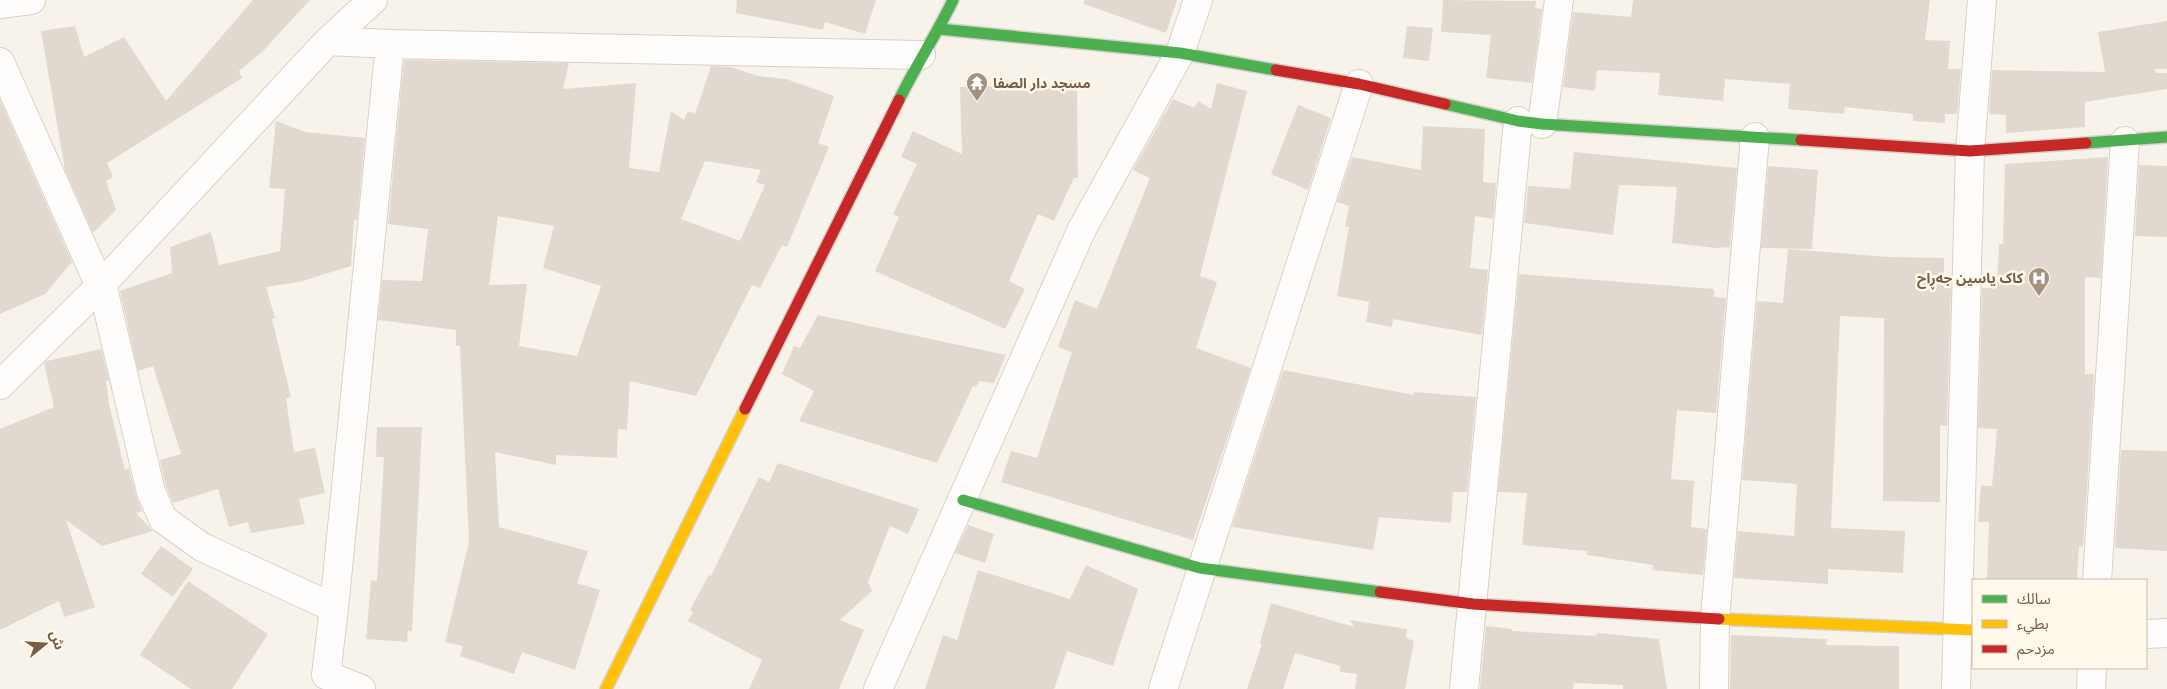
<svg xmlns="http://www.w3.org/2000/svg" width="2167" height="689" font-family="'Noto Sans','Noto Sans Arabic',sans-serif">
  <rect width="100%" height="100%" fill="#f7f3ea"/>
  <path fill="#e1d9cf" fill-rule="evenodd" d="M 253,0 L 310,0 L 262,52 L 239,71 L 242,78 L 107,163 L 113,177 L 106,181 L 116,210 L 93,233 L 65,170 L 41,31 L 75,26 L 84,57 L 124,37 L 166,101 Z
    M 737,0 L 876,0 L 865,34 L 825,22 L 823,30 L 736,13 Z
    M 1084,0 L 1177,0 L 1166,33 L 1084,4 Z
    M 1443,0 L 1536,1 L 1535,8 L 1542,9 L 1532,83 L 1486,78 L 1491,35 L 1441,32 Z
    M 1633,0 L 1930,0 L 1925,40 L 1950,41 L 1948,69 L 1961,69 L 1957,114 L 1945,114 L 1945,123 L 1913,121 L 1913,114 L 1845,107 L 1844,114 L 1788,109 L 1790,84 L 1725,79 L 1723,101 L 1658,95 L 1660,73 L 1597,70 L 1595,91 L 1563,87 L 1573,12 L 1631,17 Z
    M 2167,21 L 2167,69 L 2155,69 L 2156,73 L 2167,73 L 2167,89 L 2085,102 L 2085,127 L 2006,133 L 2006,115 L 1989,114 L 1992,70 L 2105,72 L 2098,32 Z
    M 1407,26 L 1433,28 L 1429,61 L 1403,58 Z
    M 404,60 L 569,63 L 563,89 L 636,83 L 629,168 L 659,172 L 671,111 L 684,120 L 688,111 L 695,114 L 711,66 L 730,67 L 758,76 L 786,79 L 834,96 L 818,143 L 829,147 L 787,247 L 782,245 L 760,288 L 752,285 L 696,396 L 630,381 L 627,430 L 618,429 L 617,458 L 556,455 L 556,465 L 495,452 L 499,527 L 588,551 L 577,583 L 600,590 L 575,670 L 522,652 L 514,674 L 460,656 L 463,646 L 445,642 L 469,542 L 460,346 L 456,346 L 456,330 L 378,320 L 382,280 L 422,281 L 428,229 L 388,224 ZM 705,161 L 761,170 L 756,182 L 765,185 L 740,241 L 681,219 ZM 498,216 L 554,226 L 543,268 L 601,286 L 577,356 L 519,346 L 527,284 L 489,285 Z
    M 1217,83 L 1247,91 L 1200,276 L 1217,282 L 1196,348 L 1251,368 L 1193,540 L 1001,482 L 1011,451 L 1037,458 L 1072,352 L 1058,347 L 1075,300 L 1097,309 L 1150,178 L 1133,170 L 1173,99 L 1194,108 L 1198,101 L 1211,109 Z
    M 1077,85 L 1078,178 L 1074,178 L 1054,221 L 1038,214 L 1009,281 L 1025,289 L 1005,329 L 875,271 L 899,217 L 893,214 L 917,164 L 901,157 L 913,131 L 962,154 L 960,87 Z
    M 0,100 L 72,262 L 45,294 L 0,314 Z
    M 1298,105 L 1331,118 L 1308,190 L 1271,174 Z
    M 276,121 L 305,132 L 365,138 L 357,220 L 354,219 L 351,266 L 299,282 L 266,287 L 275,318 L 272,319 L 291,397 L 286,399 L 294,452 L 315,448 L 325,493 L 299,499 L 305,524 L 251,533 L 248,522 L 229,527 L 218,489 L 173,503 L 166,487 L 160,460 L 181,454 L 153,366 L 138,371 L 120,291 L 172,273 L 170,247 L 211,232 L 219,265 L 280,251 L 285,189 L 269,188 Z
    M 1423,126 L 1485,129 L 1483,182 L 1496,183 L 1493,219 L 1475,216 L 1470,268 L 1488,270 L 1482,335 L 1393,319 L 1392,327 L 1366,322 L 1369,302 L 1337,296 L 1349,227 L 1345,227 L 1349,206 L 1337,202 L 1352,157 L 1421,170 Z
    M 1574,152 L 1737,168 L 1730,247 L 1716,248 L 1672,243 L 1677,187 L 1619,185 L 1613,235 L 1524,223 L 1528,186 L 1570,189 Z
    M 2108,157 L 2101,278 L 2085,277 L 2085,374 L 2094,374 L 2093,398 L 2083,547 L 2079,546 L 2077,580 L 1987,580 L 1989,522 L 1978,522 L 1981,485 L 1992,486 L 1997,429 L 1978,428 L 1982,288 L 1997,288 L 1999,244 L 2003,244 L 2005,164 Z
    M 2139,165 L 2167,166 L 2167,237 L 2135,236 Z
    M 1768,166 L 1818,170 L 1812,249 L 1761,248 Z
    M 1788,249 L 1888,257 L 1944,258 L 1944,288 L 1951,288 L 1947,426 L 1940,425 L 1940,502 L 1883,501 L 1884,318 L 1840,316 L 1831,528 L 1905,531 L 1903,573 L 1828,569 L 1828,584 L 1734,578 L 1738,531 L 1794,536 L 1797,484 L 1742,480 L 1757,301 L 1783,303 Z
    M 1519,274 L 1714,289 L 1714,297 L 1726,298 L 1716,413 L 1677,410 L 1671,479 L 1694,481 L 1691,527 L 1707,529 L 1703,575 L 1652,570 L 1653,565 L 1587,555 L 1587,551 L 1522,545 L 1527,493 L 1498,492 Z
    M 818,315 L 1006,355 L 994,383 L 979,381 L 976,387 L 973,386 L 937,463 L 799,421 L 814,391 L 782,374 L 794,346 L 800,348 Z
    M 101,349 L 109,380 L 106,381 L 109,404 L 125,470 L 129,468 L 136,496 L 142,511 L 136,513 L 153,531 L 102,546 L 66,520 L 95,607 L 64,617 L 59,601 L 0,630 L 0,429 L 54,407 L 44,363 L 47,361 Z
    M 1283,370 L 1414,395 L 1414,392 L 1476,397 L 1467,492 L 1453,492 L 1451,523 L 1379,517 L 1373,550 L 1232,527 Z
    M 377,427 L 422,427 L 412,632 L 408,630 L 407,642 L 366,639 L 371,580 L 377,581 L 384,457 L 376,457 Z
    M 2121,450 L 2167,451 L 2167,551 L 2115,548 Z
    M 778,463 L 919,509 L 908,534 L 890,526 L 868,582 L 872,591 L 840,620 L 864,630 L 839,689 L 749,689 L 762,660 L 688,621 L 693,612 L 690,610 L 709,575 L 711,576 L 759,477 L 769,482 Z
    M 968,525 L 994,534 L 985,563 L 955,553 Z
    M 161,546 L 193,569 L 173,597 L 141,574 Z
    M 1086,565 L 1138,589 L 1113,666 L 1067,651 L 1054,689 L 925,689 L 943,635 L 957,640 L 978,570 L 1070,599 Z
    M 188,581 L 268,634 L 232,689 L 191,689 L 140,655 Z
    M 1271,603 L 1354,627 L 1350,620 L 1407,629 L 1406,638 L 1414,641 L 1405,689 L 1355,689 L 1357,674 L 1340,672 L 1340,666 L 1295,653 L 1283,689 L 1247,689 L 1262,644 L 1260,643 Z
    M 1486,626 L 1512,629 L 1512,631 L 1595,636 L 1598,633 L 1659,639 L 1667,689 L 1623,689 L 1623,685 L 1574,683 L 1573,689 L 1480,689 Z
    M 1731,635 L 1827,639 L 1826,645 L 1899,646 L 1899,689 L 1730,689 Z"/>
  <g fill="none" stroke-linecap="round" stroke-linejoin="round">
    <g stroke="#d6d0c8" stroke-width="30">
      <path id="street" d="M 0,4 L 31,0
        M 328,41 L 390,44 L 921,55
        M 0,62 L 100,286
        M 1542,124 L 1559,0
        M 102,284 L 151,492 L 163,519 L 202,547 L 334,608 L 326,675 L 361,689
        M 0,385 L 102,284 L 328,41 L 373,0
        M 2097,580 L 2125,141
        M 334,608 L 390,44
        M 2146,634 L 2167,633
        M 878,689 L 1082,229 L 1180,53 L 1198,0
        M 1163,689 L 1359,84
        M 1464,689 L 1518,121
        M 1714,689 L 1715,619 L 1755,137
        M 1956,689 L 1970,151 L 1982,0
        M 2091,689 L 2092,668"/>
    </g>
    <g stroke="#d7d0c8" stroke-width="14">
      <path id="fast" d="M 939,29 L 1180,53 L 1276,70
        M 899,100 C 916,65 937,34 953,0
        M 1445,104 L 1518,121 L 1542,124 L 1801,140
        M 2086,143 L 2167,137
        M 963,500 L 1200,568 L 1380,592"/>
    </g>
    <g stroke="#d7d0c8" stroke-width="14">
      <path id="slow" d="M 1719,619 L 1973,630
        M 606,689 L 745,409"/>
    </g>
    <g stroke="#d7d0c8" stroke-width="14">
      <path id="jam" d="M 1276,70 L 1359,84 L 1445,104
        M 1801,140 L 1970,151 L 2086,143
        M 745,409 L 899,100
        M 1380,592 L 1473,604 L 1719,619"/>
    </g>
    <use href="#street" stroke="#fefdfc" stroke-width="28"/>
    <use href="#fast" stroke="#4caf50" stroke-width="11"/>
    <use href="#slow" stroke="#ffc107" stroke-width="11"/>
    <use href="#jam" stroke="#c62828" stroke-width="11"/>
  </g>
  <defs>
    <g id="temple-pin" transform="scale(1.125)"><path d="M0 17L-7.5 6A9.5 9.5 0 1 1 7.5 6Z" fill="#a39282" stroke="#fff9eb"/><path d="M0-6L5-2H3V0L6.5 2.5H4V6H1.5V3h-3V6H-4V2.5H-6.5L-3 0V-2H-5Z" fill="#fff"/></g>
    <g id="hospital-pin" transform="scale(1.125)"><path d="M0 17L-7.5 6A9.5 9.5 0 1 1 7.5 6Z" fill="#a39282" stroke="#fff9eb"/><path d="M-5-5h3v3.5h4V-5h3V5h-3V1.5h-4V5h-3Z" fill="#fff"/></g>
  </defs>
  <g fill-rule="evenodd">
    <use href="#temple-pin" x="977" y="83"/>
    <use href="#hospital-pin" x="2039" y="278"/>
  </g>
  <g text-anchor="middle" stroke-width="5" stroke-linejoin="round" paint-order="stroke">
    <g font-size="14" font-weight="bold" fill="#765e4a" stroke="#fff9eb" text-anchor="start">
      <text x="993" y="88">مسجد دار الصفا</text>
      <text x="2023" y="283" text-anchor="end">کاک یاسین جەڕاح</text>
    </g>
  </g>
  <rect x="1972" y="579" width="175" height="90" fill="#fff9eb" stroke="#c8bbab"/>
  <rect x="1982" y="595" width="25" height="8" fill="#4caf50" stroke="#c8bbab"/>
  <text x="2017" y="604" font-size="15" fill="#765e4a">سالك</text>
  <rect x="1982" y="620" width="25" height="8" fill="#ffc107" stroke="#c8bbab"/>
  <text x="2017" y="629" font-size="15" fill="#765e4a">بطيء</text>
  <rect x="1982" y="645" width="25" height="8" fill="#c62828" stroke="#c8bbab"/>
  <text x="2017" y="654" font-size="15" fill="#765e4a">مزدحم</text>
  <g transform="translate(45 644) rotate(72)" stroke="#fff9eb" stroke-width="4" paint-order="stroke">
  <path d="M0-4L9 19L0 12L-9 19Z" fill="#765e4a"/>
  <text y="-8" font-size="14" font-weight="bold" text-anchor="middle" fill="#765e4a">ش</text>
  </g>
</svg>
